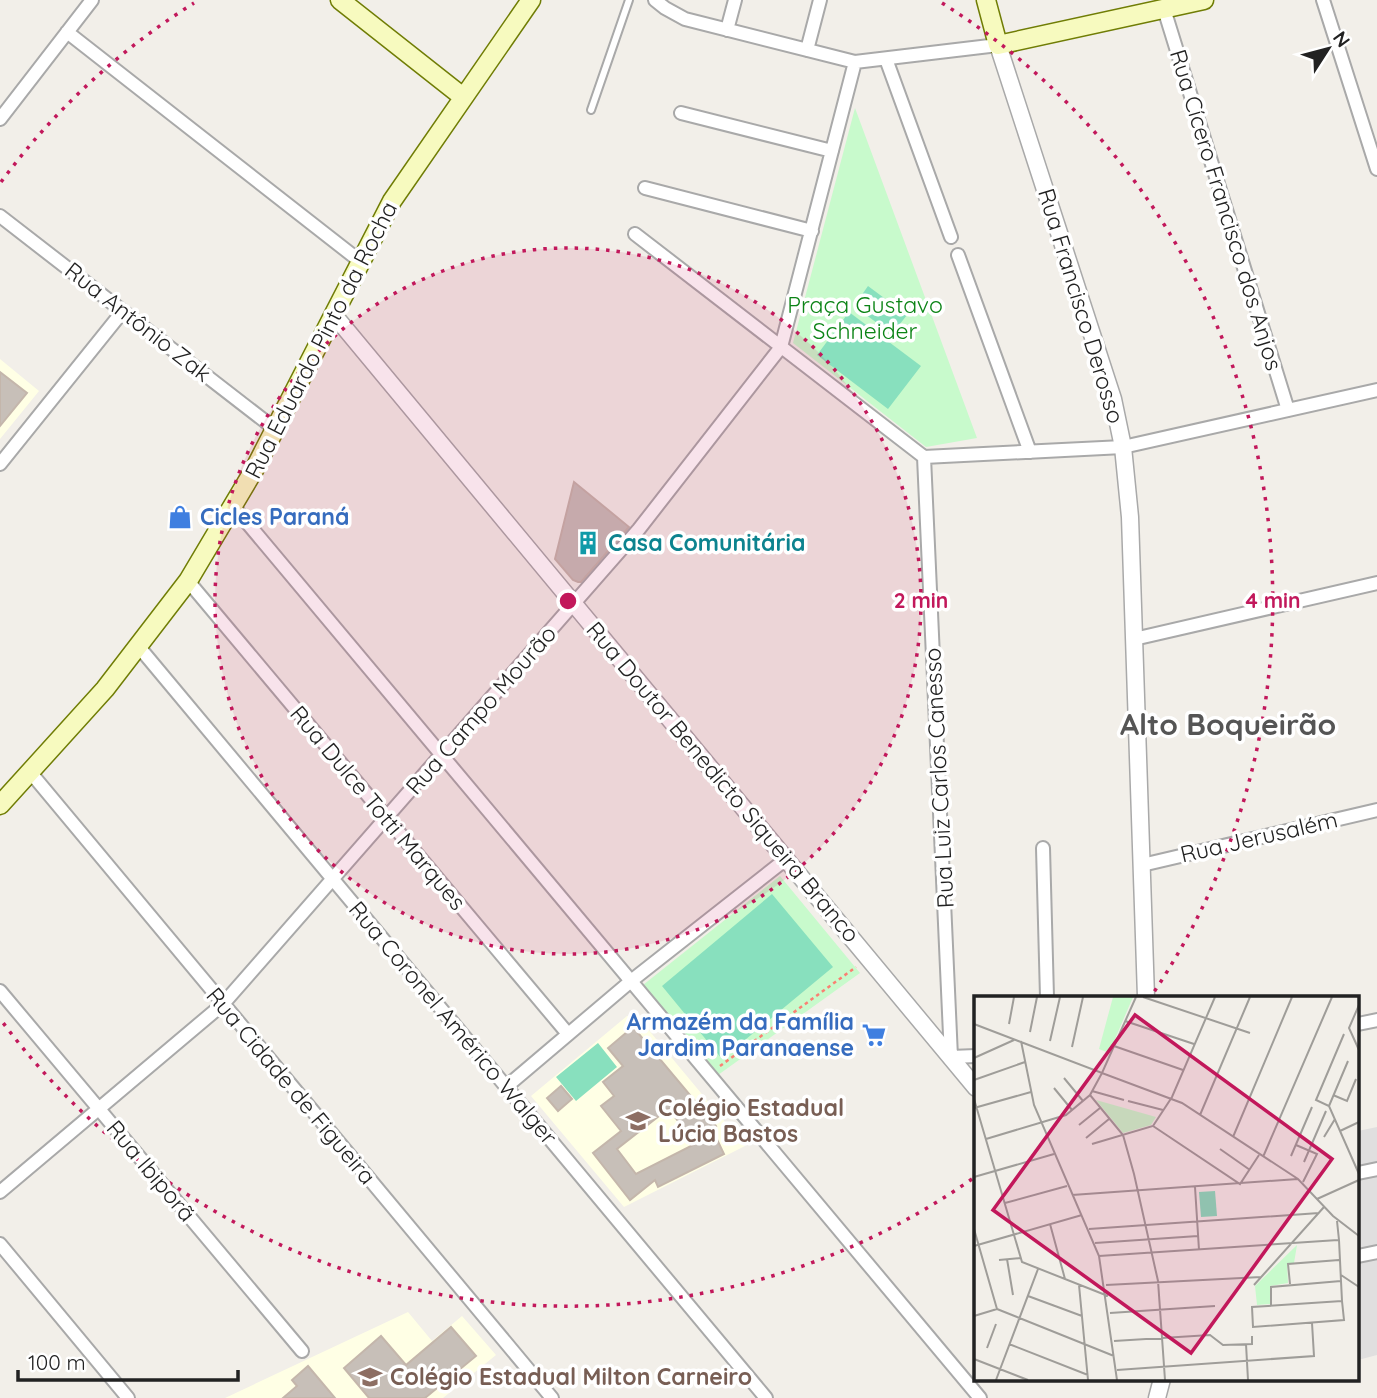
<svg xmlns="http://www.w3.org/2000/svg" width="1377" height="1398" font-family="Quicksand,sans-serif">
  <rect width="100%" height="100%" fill="#f2efe9"/>
  <path fill="#e0dfdf" d="M 1377,1127 L 1377,1355 L 1358,1360 L 1358,1131 Z"/>
  <path fill="#ffffe5" d="M 0,359 L 39,391 L 0,439 Z
    M 627,1016 L 637,1016 L 745,1146 L 624,1207 L 531,1096 Z
    M 408,1312 L 432,1341 L 462,1316 L 496,1355 L 443,1398 L 225,1398 Z"/>
  <path fill="#c8facc" d="M 855,108 L 977,438 L 926,447 L 793,343 Z
    M 780,876 L 860,973 L 718,1075 L 643,985 Z"/>
  <path fill="#88e0be" d="M 868,286 L 907,315 L 892,334 L 854,306 Z
    M 849,312 L 921,366 L 888,409 L 817,355 Z
    M 772,894 L 833,967 L 722,1059 L 662,986 Z
    M 598,1043 L 617,1067 L 576,1101 L 556,1077 Z"/>
  <path fill="#c7bfb8" stroke="#c4b6ab" stroke-width="2" fill-rule="evenodd" d="M 0,372 L 27,393 L 0,426 Z
    M 574,482 L 629,527 L 581,582 L 578,582 L 573,580 L 555,559 Z
    M 633,1027 L 716,1126 L 712,1129 L 724,1154 L 658,1187 L 655,1180 L 630,1200 L 593,1153 L 621,1131 L 601,1106 L 614,1096 L 603,1082 L 623,1066 L 608,1048 ZM 668,1109 L 697,1143 L 636,1174 L 617,1149 Z
    M 561,1086 L 572,1099 L 558,1111 L 547,1098 Z
    M 451,1327 L 476,1356 L 425,1398 L 369,1398 L 344,1368 L 381,1336 L 406,1365 Z
    M 308,1366 L 335,1398 L 283,1398 L 297,1386 L 292,1380 Z"/>
  <g fill="none" stroke-linecap="round" stroke-linejoin="round">
    <g stroke="#a9a9a9" stroke-width="10">
      <path id="service" d="M 591,110 L 629,0"/>
    </g>
    <g stroke="#a9a9a9" stroke-width="16">
      <path id="minor" d="M 655,0 L 665,8 L 685,19 L 855,62 L 998,45
        M 1323,0 L 1377,169
        M 1164,9 L 1288,410
        M 727,30 L 735,0
        M 67,32 L 361,262
        M 807,50 L 820,0
        M 886,59 L 951,237
        M 681,113 L 832,151
        M 0,119 L 92,0
        M 645,188 L 812,231
        M 0,216 L 275,429
        M 635,234 L 924,457 L 1123,447 L 1377,390
        M 958,255 L 1030,452
        M 924,457 L 951,1057 L 976,1056
        M 0,464 L 123,311
        M 234,507 L 980,1398
        M 188,581 L 568,1034
        M 1134,639 L 1377,583
        M 139,647 L 766,1398
        M 31,773 L 552,1398
        M 1043,848 L 1047,997
        M 1142,865 L 1377,810
        M 0,991 L 302,1351
        M 1358,1024 L 1377,1020
        M 506,1087 L 631,981 L 786,859
        M 1358,1173 L 1377,1169
        M 0,1192 L 223,1004 L 639,529 L 781,347 L 855,62
        M 0,1244 L 128,1398
        M 1358,1256 L 1377,1252"/>
    </g>
    <g stroke="#a9a9a9" stroke-width="19">
      <path id="tertiary" d="M 998,45 L 1113,399 L 1123,447 L 1130,517 L 1146,997
        M 334,315 L 976,1088
        M 1157,1398 L 1162,1379"/>
    </g>
    <g stroke="#707d05" stroke-width="21">
      <path id="secondary" d="M 340,0 L 463,97
        M 986,0 L 998,45 L 1204,0
        M 0,805 L 105,689 L 188,581 L 254,470 L 392,201 L 531,0"/>
    </g>
    <path stroke="#fa8072" stroke-width="2.5" stroke-dasharray="3.5 3.5" stroke-linecap="butt" d="M 720,1066 L 856,967"/>
    <use href="#service" stroke="#fff" stroke-width="6"/>
    <use href="#minor" stroke="#fff" stroke-width="12"/>
    <use href="#tertiary" stroke="#fff" stroke-width="16"/>
    <use href="#secondary" stroke="#f7fabf" stroke-width="18"/>
  </g>
  <circle cx="568" cy="601" r="353" fill="#c2185b" fill-opacity=".12"/>
  <g fill="none" stroke="#c2185b" stroke-width="3.5" stroke-dasharray="3.5 7">
    <circle cx="568" cy="601" r="353"/>
    <path d="M972 1179A705 705 0 0 1 1 1020M1 182A705 705 0 0 1 194 3M942 3A705 705 0 0 1 1152 995"/>
  </g>
  <defs>
    <g id="shop-bare" transform="scale(1.89)"><path d="M-5-2.5h2.3a2.7 3.5 0 0 1 5.4 0H5L5.5 6h-11ZM-1.5-2.5h3a1.5 2.3 0 0 0-3 0Z" fill="#3f7fe0" stroke="#fff" stroke-width="2.5" paint-order="stroke"/></g>
    <g id="building-bare" transform="scale(1.89)"><path d="M-4-6H4V6H1V3H-1V6H-4ZM-2.5-4.3h1.7v1.8h-1.7ZM.8-4.3h1.7v1.8H.8ZM-2.5-1h1.7V.8h-1.7ZM.8-1h1.7V.8H.8Z" fill="#0f9aa8" stroke="#fff" stroke-width="2.5" paint-order="stroke"/></g>
    <g id="supermarket-bare" transform="scale(1.89)"><path d="M-6-5.5h2.5l.6 2H6L4.5 2H-2.5L-4.4-4H-6ZM-1.5 3.2a1.3 1.3 0 1 0 .1 0ZM3 3.2a1.3 1.3 0 1 0 .1 0Z" fill="#3f7fe0" stroke="#fff" stroke-width="2.5" paint-order="stroke"/></g>
    <g id="school-bare" transform="scale(1.89)"><path d="M0-5L7-2L0 1L-7-2ZM-4 1L0 2.5L4 1V4Q0 6-4 4Z" fill="#8d6e63" stroke="#fff" stroke-width="2.5" paint-order="stroke"/></g>
  </defs>
  <g fill-rule="evenodd">
    <use href="#shop-bare" x="180" y="517"/>
    <use href="#building-bare" x="588" y="543"/>
    <use href="#supermarket-bare" x="874" y="1035"/>
    <use href="#school-bare" x="638" y="1121"/>
    <use href="#school-bare" x="370" y="1377"/>
  </g>
  <g text-anchor="middle" stroke-width="7" stroke-linejoin="round" paint-order="stroke">
    <g font-size="23" fill="#222" stroke="#fff">
      <text transform="translate(1226 210) rotate(73)" y="8">Rua Cícero Francisco dos Anjos</text>
      <text transform="translate(1081 306) rotate(73)" y="8">Rua Francisco Derosso</text>
      <text transform="translate(138 322) rotate(38)" y="8">Rua Antônio Zak</text>
      <text transform="translate(321 340) rotate(-63)" y="8">Rua Eduardo Pinto da Rocha</text>
      <text transform="translate(481 710) rotate(-49)" y="8">Rua Campo Mourão</text>
      <text transform="translate(939 778) rotate(-93)" y="8">Rua Luiz Carlos Canesso</text>
      <text transform="translate(723 782) rotate(50)" y="8">Rua Doutor Benedicto Siqueira Branco</text>
      <text transform="translate(378 808) rotate(50)" y="8">Rua Dulce Totti Marques</text>
      <text transform="translate(1259 837) rotate(-13)" y="8">Rua Jerusalém</text>
      <text transform="translate(453 1023) rotate(50)" y="8">Rua Coronel Américo Walger</text>
      <text transform="translate(291 1086) rotate(50)" y="8">Rua Cidade de Figueira</text>
      <text transform="translate(151 1171) rotate(50)" y="8">Rua Ibiporã</text>
    </g>
    <g font-size="23" fill="#0c8416" stroke="#fff">
      <text x="865" y="313">Praça Gustavo<tspan x="865" dy="26">Schneider</tspan></text>
    </g>
    <g font-size="23" font-weight="bold" fill="#366cbe" stroke="#fff" text-anchor="start">
      <text x="200" y="525">Cicles Paraná</text>
      <text x="854" y="1030" text-anchor="end">Armazém da Família<tspan x="854" dy="26">Jardim Paranaense</tspan></text>
    </g>
    <g font-size="23" font-weight="bold" fill="#0d838f" stroke="#fff" text-anchor="start">
      <text x="608" y="551">Casa Comunitária</text>
    </g>
    <g font-size="23" font-weight="bold" fill="#785e54" stroke="#fff" text-anchor="start">
      <text x="658" y="1116">Colégio Estadual<tspan x="658" dy="26">Lúcia Bastos</tspan></text>
      <text x="390" y="1385">Colégio Estadual Milton Carneiro</text>
    </g>
    <g font-size="30" font-weight="bold" fill="#555" stroke="#fff">
      <text x="1228" y="735">Alto Boqueirão</text>
    </g>
  </g>
  <g transform="translate(974 996)">
    <rect width="385" height="385" fill="#f2efe9"/>
    <path d="M 139,1 L 159,1 L 135,57 L 125,53 ZM 122,104 L 182,121 L 177,129 L 149,137 ZM 323,249 L 320,267 L 313,267 L 314,287 L 296,290 L 296,308 L 283,309 L 281,290 Z" fill="#c8facc"/>
    <path d="M 241,195 L 243,220 L 227,221 L 225,196 Z" fill="#88e0be"/>
    <path fill="none" stroke="#9f9d99" stroke-width="2" d="M 169,1 L 276,37M 385,9 L 375,32 L 385,54M 151,25 L 220,48M 0,28 L 128,77 L 162,1M 35,28 L 40,1M 56,36 L 63,1M 370,38 L 342,104 L 355,110 L 385,178M 47,45 L 60,109 L 125,260 L 143,384M 76,45 L 86,1M 140,50 L 209,74M 98,51 L 109,1M 0,62 L 40,44M 90,82 L 109,105M 0,84 L 51,66M 80,92 L 98,114M 118,95 L 150,104M 116,99 L 149,139 L 160,178 L 184,285 L 191,384M 359,99 L 373,105 L 382,83M 0,103 L 48,266 L 134,300M 154,105 L 189,114M 355,110 L 374,65M 0,112 L 57,96M 226,119 L 276,1M 105,129 L 126,112M 179,130 L 266,188 L 285,159M 366,135 L 385,126M 259,141 L 318,1M 350,141 L 361,123M 112,142 L 135,123M 12,143 L 92,119 L 116,99 L 128,77 L 208,107 L 324,183 L 359,220 L 385,240M 118,148 L 179,130 L 198,101 L 241,1M 322,149 L 343,158 L 329,186M 246,153 L 276,174M 317,160 L 338,111M 289,161 L 358,1M 330,166 L 352,115M 0,181 L 80,158M 221,191 L 225,254M 98,199 L 324,183M 343,203 L 385,184M 31,207 L 93,190M 363,225 L 365,244 L 367,285 L 368,305 L 370,324 L 279,331 L 278,311 L 368,305M 76,228 L 91,283M 0,233 L 23,313M 115,233 L 345,217M 121,247 L 224,240M 0,250 L 108,219M 125,260 L 364,244M 33,263 L 39,299M 25,264 L 47,262M 367,279 L 385,291M 316,288 L 314,268 L 365,264M 105,289 L 114,384M 132,289 L 287,281M 280,289 L 350,211M 54,300 L 108,320M 297,309 L 297,291 L 367,285M 23,313 L 140,360M 136,317 L 241,310M 0,320 L 23,313M 140,345 L 236,339 L 249,349 L 278,348 L 278,340M 35,348 L 114,379M 272,348 L 274,384M 13,352 L 22,328M 0,363 L 54,384M 143,374 L 340,360 L 338,327M 22,384 L 64,273"/>
    <path fill="#c2185b" fill-opacity="0.15" stroke="#c2185b" stroke-width="3.5" d="M 161,19 L 358,163 L 217,357 L 19,214 Z"/>
    <rect width="385" height="385" fill="none" stroke="#222" stroke-width="3.5"/>
  </g>
  <circle cx="568" cy="601" r="10" fill="#c2185b" stroke="#fff" stroke-width="3.5"/>
  <g font-size="21" text-anchor="middle" font-weight="bold" fill="#c2185b" stroke="#fff" stroke-width="7" stroke-linejoin="round" paint-order="stroke">
    <text x="921" y="608">2 min</text>
    <text x="1273" y="608">4 min</text>
  </g>
  <g transform="translate(1328 49) rotate(54)" stroke="#ffffff" stroke-width="5" paint-order="stroke">
  <path d="M0-5L12 26L0 18L-12 26Z" fill="#222222"/>
  <text y="-10" font-size="19" font-weight="bold" text-anchor="middle" fill="#222222">N</text>
  </g>
  <path d="M18 1370v10h220v-10" fill="none" stroke="#222222" stroke-width="3.5"/>
  <text x="28" y="1370" font-size="21" fill="#222222" stroke="#ffffff" stroke-width="5" paint-order="stroke">100 m</text>
</svg>
